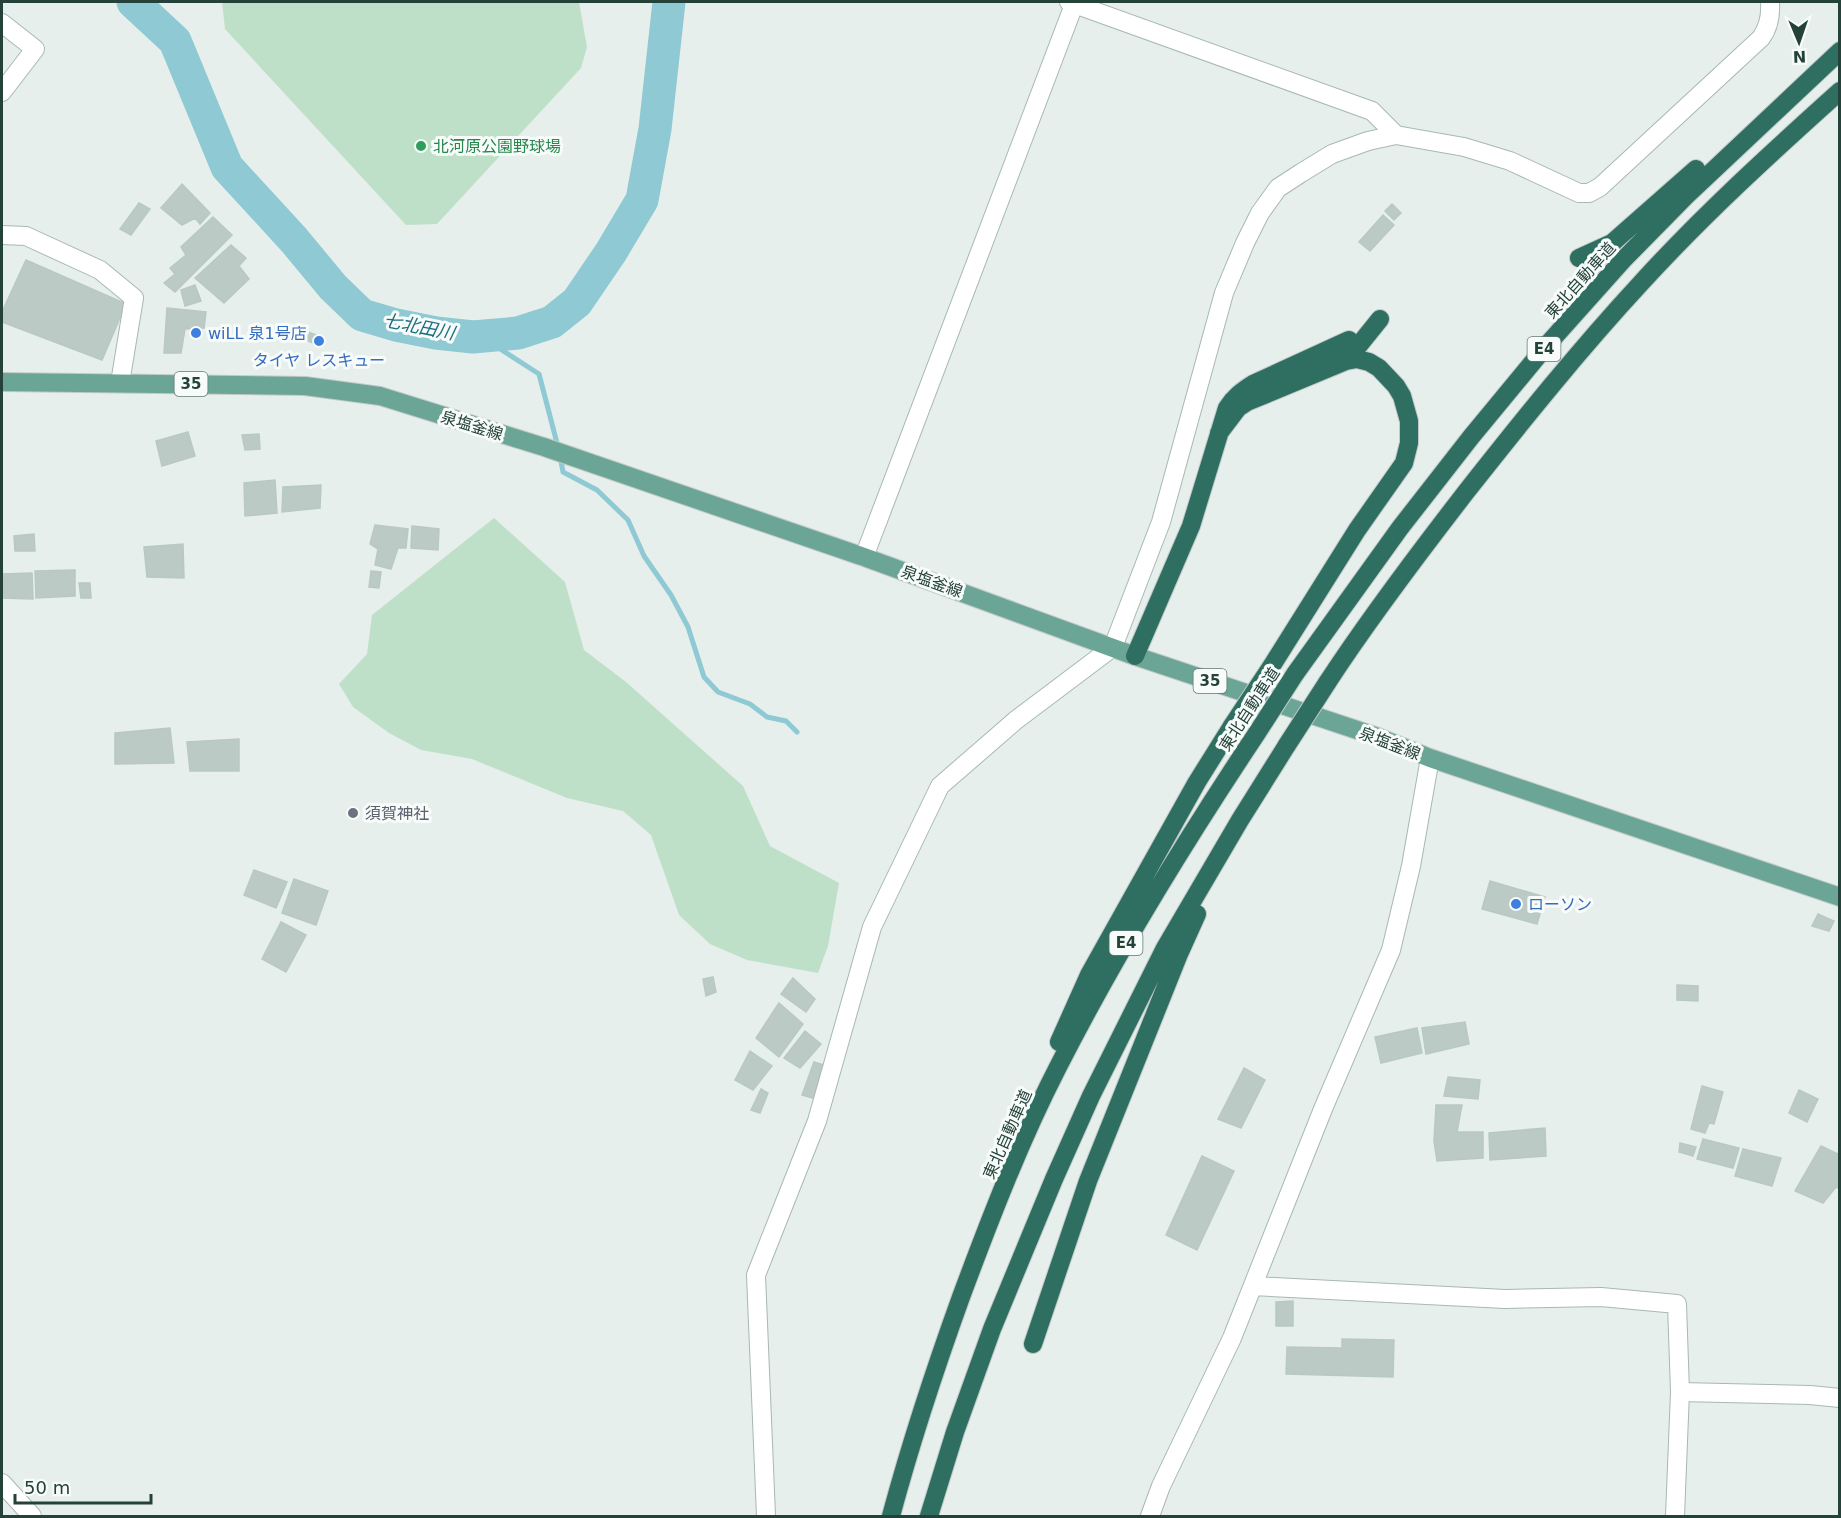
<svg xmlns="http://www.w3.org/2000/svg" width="1841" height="1518" font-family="'DejaVu Sans','Noto Sans JP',sans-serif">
  <rect width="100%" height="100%" fill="#e6efeb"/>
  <path fill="#bfe0c8" d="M 222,2 L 579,2 L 587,47 L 581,68 L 437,224 L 406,225 L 225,29 Z
    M 494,518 L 565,582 L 584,650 L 626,682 L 743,786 L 770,846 L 839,883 L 828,946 L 818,973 L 747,960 L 710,944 L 679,915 L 651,835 L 623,811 L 567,798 L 472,759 L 421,750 L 389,733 L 353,707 L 339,684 L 367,654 L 372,615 Z"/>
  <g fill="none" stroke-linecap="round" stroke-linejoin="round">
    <path stroke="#8ec9d4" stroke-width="5" d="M 480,336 L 539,374 L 558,447
      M 560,456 L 563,472 L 597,490 L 628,520 L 644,556 L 671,595 L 688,627 L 704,677 L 718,692 L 750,704 L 767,717 L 786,721 L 797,732"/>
    <path stroke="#8ec9d4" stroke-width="33" d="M 133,2 L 175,41 L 227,167 L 294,240 L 333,287 L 362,315 L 396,325 L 436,333 L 473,337 L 518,333 L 552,322 L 577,302 L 611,252 L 642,200 L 655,129 L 669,2"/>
  </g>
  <path fill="#bbcac4" stroke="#b8c9c2" stroke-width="1.5" d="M 182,184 L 210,213 L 200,224 L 195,218 L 182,225 L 161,208 Z
    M 139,203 L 150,209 L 131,235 L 120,229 Z
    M 1392,204 L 1401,213 L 1394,220 L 1385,211 Z
    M 1383,215 L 1394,225 L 1370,251 L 1359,242 Z
    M 213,217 L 232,235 L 175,292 L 164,283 L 175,274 L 170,268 L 186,255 L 181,247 Z
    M 231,245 L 246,258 L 239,266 L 249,279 L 224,303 L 195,278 Z
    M 26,260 L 126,304 L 102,360 L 2,322 L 2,312 Z
    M 195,285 L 201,301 L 185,306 L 181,290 Z
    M 167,308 L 206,312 L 204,328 L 185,329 L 181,353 L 164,353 Z
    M 300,329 L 316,335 L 313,343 L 296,336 Z
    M 188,432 L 195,456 L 162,466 L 156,441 Z
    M 259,434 L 260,449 L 245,450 L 242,435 Z
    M 275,480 L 277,513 L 245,516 L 244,483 Z
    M 321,485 L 320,508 L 282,512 L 283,487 Z
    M 375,525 L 408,529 L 406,548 L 398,548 L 391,569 L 375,565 L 378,549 L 370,544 Z
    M 412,526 L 439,529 L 438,550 L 411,548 Z
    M 34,534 L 35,551 L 15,551 L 14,536 Z
    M 183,544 L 184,578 L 147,577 L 144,547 Z
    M 75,570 L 75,596 L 36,598 L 35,571 Z
    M 371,571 L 381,572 L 379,588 L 369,587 Z
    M 32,573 L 33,599 L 2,598 L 2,574 Z
    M 79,583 L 90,583 L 91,598 L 81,598 Z
    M 170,728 L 174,763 L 115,764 L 115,733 Z
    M 239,739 L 239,771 L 190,771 L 187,742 Z
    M 254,870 L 287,882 L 276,908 L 244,895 Z
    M 294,879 L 328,891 L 316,925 L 282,913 Z
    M 1490,881 L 1545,897 L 1537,924 L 1482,909 Z
    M 1818,914 L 1834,921 L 1829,931 L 1812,926 Z
    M 281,922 L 306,935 L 286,972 L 262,959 Z
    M 713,977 L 716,992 L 706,996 L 703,979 Z
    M 793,978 L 815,999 L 806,1012 L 781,994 Z
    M 1677,985 L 1698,986 L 1698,1001 L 1677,1000 Z
    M 779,1003 L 803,1024 L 779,1057 L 756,1038 Z
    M 1465,1022 L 1469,1044 L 1426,1054 L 1422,1028 Z
    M 1417,1028 L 1422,1053 L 1381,1063 L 1375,1037 Z
    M 805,1031 L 821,1044 L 800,1068 L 784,1058 Z
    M 750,1051 L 772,1066 L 753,1090 L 735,1080 Z
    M 814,1062 L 827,1066 L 816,1099 L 802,1095 Z
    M 1244,1068 L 1265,1080 L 1241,1128 L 1218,1119 Z
    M 1448,1077 L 1480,1080 L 1478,1099 L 1444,1096 Z
    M 1702,1086 L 1723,1092 L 1714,1124 L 1709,1123 L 1705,1133 L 1691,1129 Z
    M 761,1089 L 768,1093 L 760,1113 L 751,1110 Z
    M 1799,1090 L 1818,1099 L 1807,1122 L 1789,1113 Z
    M 1436,1105 L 1462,1105 L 1457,1132 L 1483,1132 L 1483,1158 L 1437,1161 L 1434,1141 Z
    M 1545,1128 L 1546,1156 L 1490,1160 L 1489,1133 Z
    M 1703,1139 L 1739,1148 L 1733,1168 L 1697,1159 Z
    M 1680,1143 L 1696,1147 L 1693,1156 L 1679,1152 Z
    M 1821,1146 L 1840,1155 L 1840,1189 L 1836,1187 L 1823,1203 L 1795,1191 Z
    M 1743,1149 L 1781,1158 L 1772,1186 L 1735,1176 Z
    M 1202,1156 L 1234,1171 L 1197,1250 L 1166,1235 Z
    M 1293,1301 L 1293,1326 L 1276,1326 L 1276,1302 Z
    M 1342,1339 L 1394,1340 L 1393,1377 L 1286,1374 L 1287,1347 L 1342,1348 Z"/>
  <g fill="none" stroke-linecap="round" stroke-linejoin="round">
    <g stroke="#a8b8b2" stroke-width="20">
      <path id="minor" d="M 1069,2 L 1372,111 L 1396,135
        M 2,23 L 35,49 L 2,92
        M 2,235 L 26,236 L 100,270 L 134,298 L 120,383
        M 864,557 L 1075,2
        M 1253,1286 L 1505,1299 L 1601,1297 L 1677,1304 L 1680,1392 L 1675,1516
        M 1680,1392 L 1810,1395 L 1840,1398
        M 2,1483 L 32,1516
        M 766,1516 L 756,1275 L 817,1121 L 872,927 L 940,786 L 1016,720 L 1113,647 L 1161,522 L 1224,293 L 1245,243 L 1260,213 L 1278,188 L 1301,173 L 1332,154 L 1368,141 L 1396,135 L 1464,147 L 1510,161 L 1579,193 L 1589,193 L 1600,187 L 1761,38 C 1769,27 1771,16 1770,2
        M 1150,1516 L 1161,1486 L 1232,1338 L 1323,1109 L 1391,950 L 1411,866 L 1430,758"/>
    </g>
    <g stroke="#c2cac8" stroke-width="20">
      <path id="major" d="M 2,382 L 305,386 L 380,396 L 544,447 L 864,557 L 1135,656 L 1378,737 L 1430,758 L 1840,897"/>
    </g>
    <g stroke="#c2cac8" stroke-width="20">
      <path id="highway" d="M 1579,258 L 1612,243 L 1696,169
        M 1347,360 L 1380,319
        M 1219,433 L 1238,408 L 1247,402 L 1346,361 L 1357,359 L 1369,362 L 1379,368 L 1396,386 L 1402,396 L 1409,421 L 1409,443 L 1404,463 L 1357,530 L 1271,667
        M 1135,656 L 1191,526 L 1227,408 C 1234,397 1242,391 1253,384 L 1349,340
        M 1295,674 L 1400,528 L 1471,437 L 1547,345 L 1623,260 L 1686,196 L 1840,51
        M 1327,683 C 1370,617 1418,554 1466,492 C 1522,421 1579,350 1641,283 C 1703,215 1771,153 1840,91
        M 1059,1042 L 1089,975 L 1197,782 L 1232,726
        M 1033,1344 L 1088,1181 L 1179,954 L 1197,914
        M 891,1516 C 911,1442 935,1369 961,1297 C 990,1219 1020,1141 1058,1067 C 1117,951 1185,841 1257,733
        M 929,1516 L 955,1432 L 992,1329 L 1054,1179 L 1091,1096 L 1165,948 L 1240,820 L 1287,745"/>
    </g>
    <use href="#minor" stroke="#fff" stroke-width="18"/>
    <use href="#major" stroke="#6aa596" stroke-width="18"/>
    <use href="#highway" stroke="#2f6f62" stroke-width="18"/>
    <g stroke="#c2cac8" stroke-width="20" stroke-linecap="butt">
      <path id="highway-bridge" d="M 1232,726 L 1271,667
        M 1257,733 L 1295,674
        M 1287,745 L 1327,683"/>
    </g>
    <use href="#highway-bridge" stroke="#2f6f62" stroke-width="18"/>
  </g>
  <circle fill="#2e9e5b" stroke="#f7fbf9" stroke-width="2" cx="421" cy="146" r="6"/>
  <g fill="#3f7fe0" stroke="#f7fbf9" stroke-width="2">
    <circle cx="196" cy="333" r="6"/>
    <circle cx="319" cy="341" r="6"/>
    <circle cx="1516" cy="904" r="6"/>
  </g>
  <circle fill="#6b7280" stroke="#f7fbf9" stroke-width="2" cx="353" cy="813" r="6"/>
  <g text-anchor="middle" stroke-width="6" stroke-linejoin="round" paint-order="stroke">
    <g fill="#f7fbf9" stroke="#637a73" stroke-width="1.5">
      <rect x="1527.5" y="337" width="33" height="24" rx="4.5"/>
      <rect x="174.5" y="372" width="33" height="24" rx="4.5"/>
      <rect x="1193.5" y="669" width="33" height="24" rx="4.5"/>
      <rect x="1109.5" y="931" width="33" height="24" rx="4.5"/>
    </g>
    <g font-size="15" font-weight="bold" fill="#24423a">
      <text x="1544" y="354">E4</text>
      <text x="191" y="389">35</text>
      <text x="1210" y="686">35</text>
      <text x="1126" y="948">E4</text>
    </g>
    <g font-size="16" fill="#27864d" stroke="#f7fbf9" text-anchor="start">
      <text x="433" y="152">北河原公園野球場</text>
    </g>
    <g font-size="16" fill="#24423a" stroke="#f7fbf9">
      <text transform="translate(1580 280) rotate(-48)" y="6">東北自動車道</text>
      <text transform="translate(472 425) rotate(17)" y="6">泉塩釜線</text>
      <text transform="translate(932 581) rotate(20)" y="6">泉塩釜線</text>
      <text transform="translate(1249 709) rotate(-57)" y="6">東北自動車道</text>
      <text transform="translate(1390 743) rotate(21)" y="6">泉塩釜線</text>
      <text transform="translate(1007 1134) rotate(-66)" y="6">東北自動車道</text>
    </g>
    <g font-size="16" fill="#366cbe" stroke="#f7fbf9" text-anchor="start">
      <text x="208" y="339">wiLL 泉1号店</text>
      <text x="319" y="366" text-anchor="middle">タイヤ レスキュー</text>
      <text x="1528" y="910">ローソン</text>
    </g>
    <g font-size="16" fill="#5b616d" stroke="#f7fbf9" text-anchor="start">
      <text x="365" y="819">須賀神社</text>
    </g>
    <g font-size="18" font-style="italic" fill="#1c6f80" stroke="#f7fbf9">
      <text transform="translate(419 327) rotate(11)" y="6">七北田川</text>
    </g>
  </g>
  <rect width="1841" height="1518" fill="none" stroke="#24423a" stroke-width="6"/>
  <g transform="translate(1799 42) rotate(178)" stroke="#f7fbf9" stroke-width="4.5" paint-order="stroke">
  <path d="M0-4.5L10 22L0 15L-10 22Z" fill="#24423a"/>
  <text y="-9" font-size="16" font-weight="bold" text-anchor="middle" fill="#24423a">N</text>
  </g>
  <path d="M15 1494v9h136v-9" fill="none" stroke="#24423a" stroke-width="3"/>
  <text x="24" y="1494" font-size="18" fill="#24423a" stroke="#f7fbf9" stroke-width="4.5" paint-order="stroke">50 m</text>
</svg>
